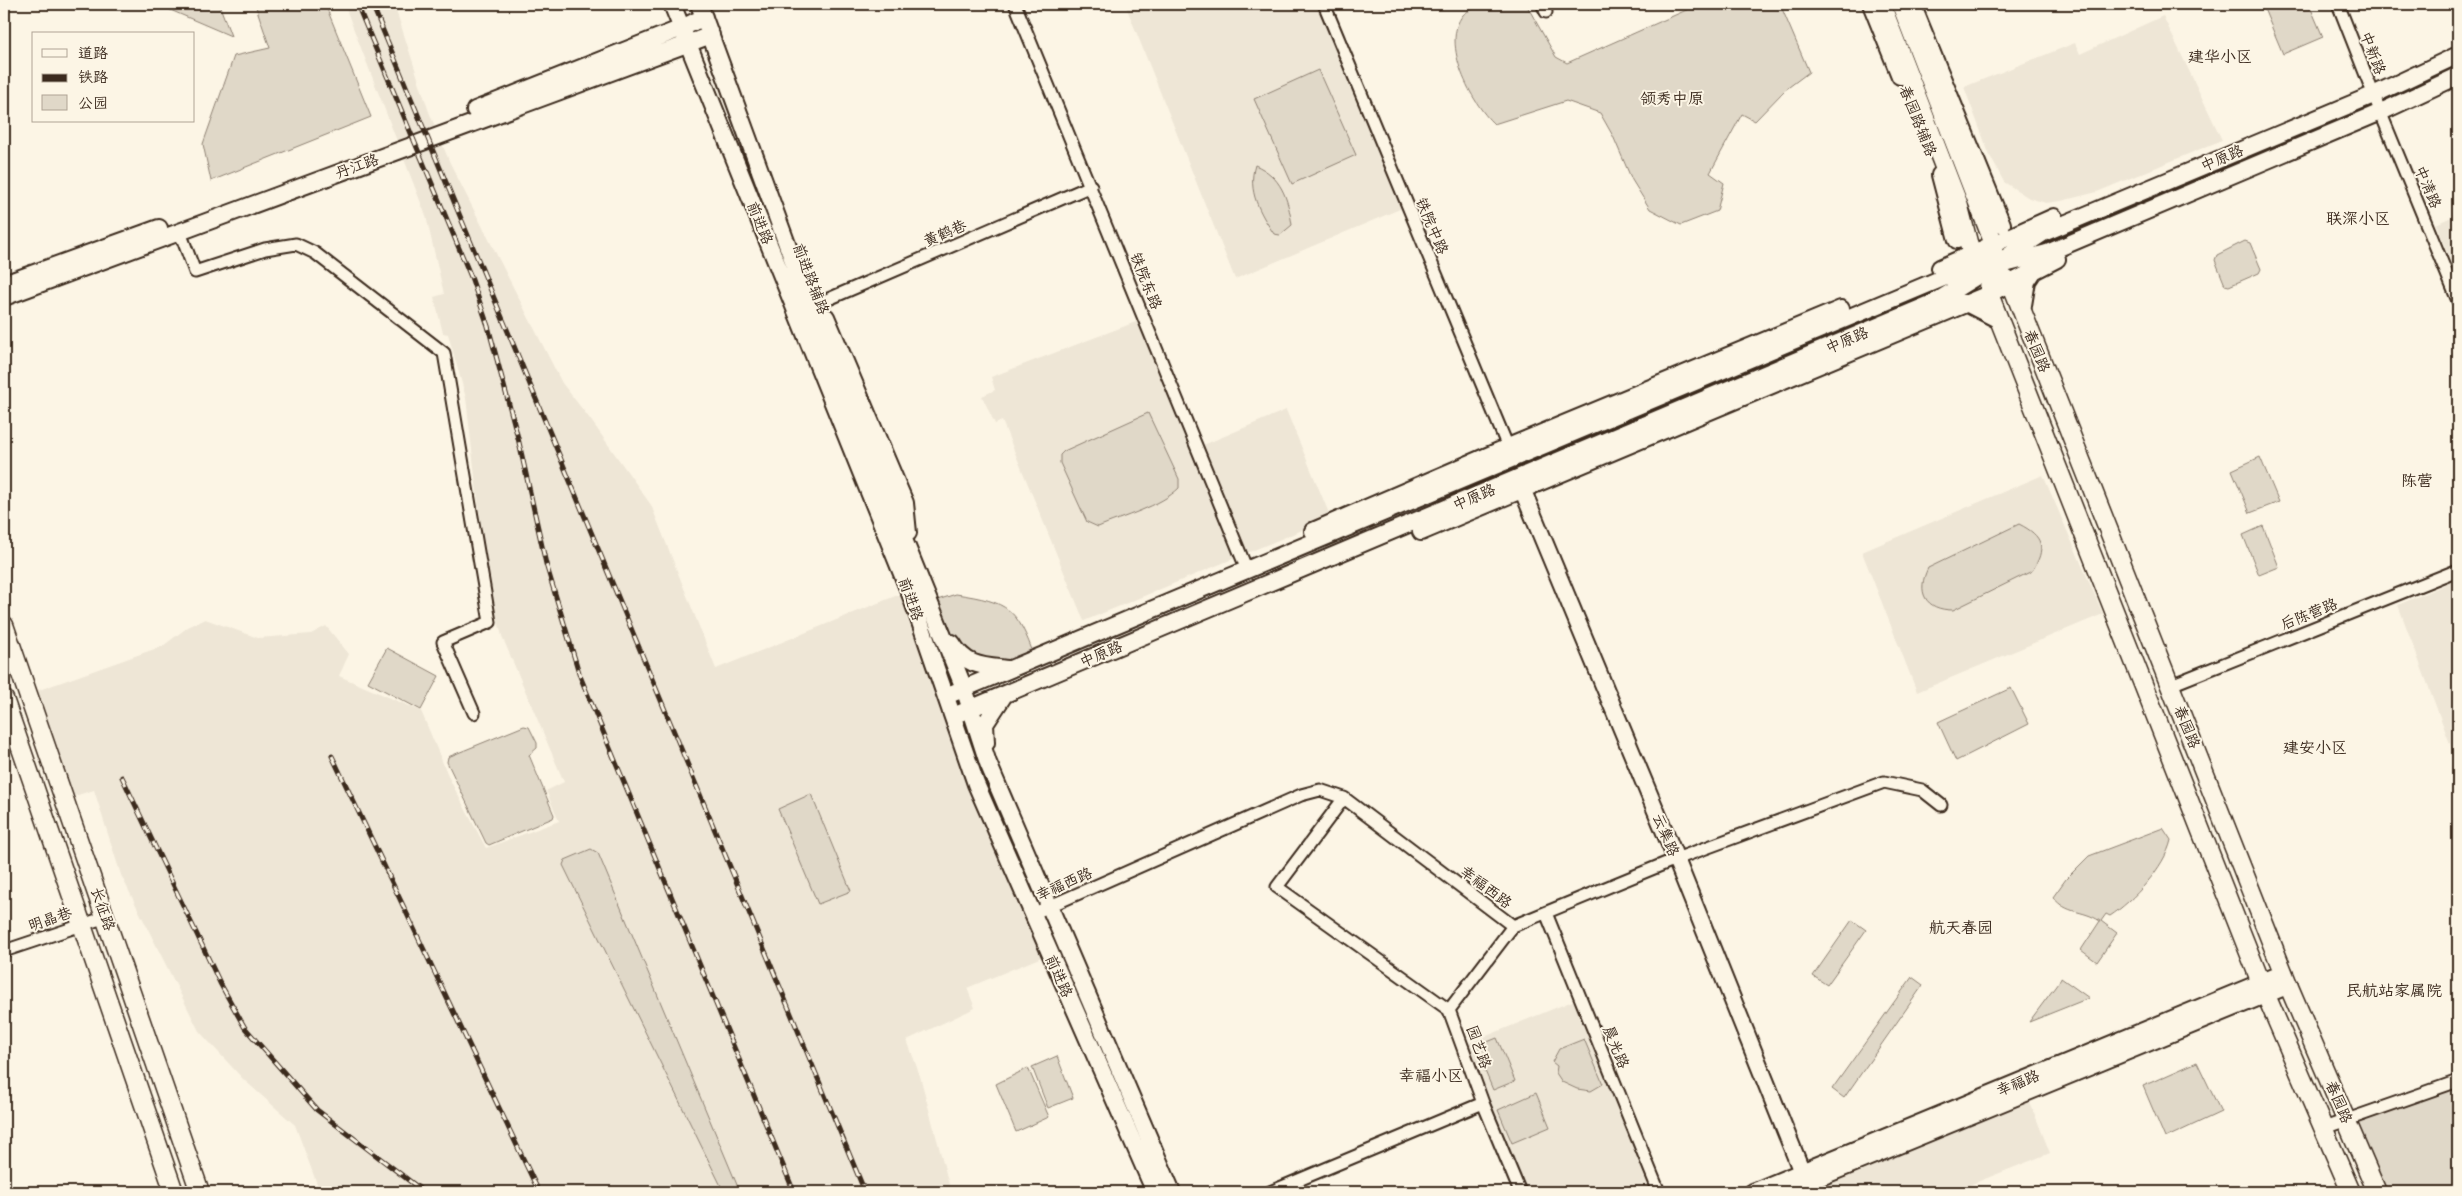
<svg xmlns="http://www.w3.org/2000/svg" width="2462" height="1196" font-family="Pangolin,'LXGW WenKai TC',sans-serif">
  <rect width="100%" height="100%" fill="#fcf5e5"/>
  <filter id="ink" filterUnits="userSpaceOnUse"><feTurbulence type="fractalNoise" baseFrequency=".02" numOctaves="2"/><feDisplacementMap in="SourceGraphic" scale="10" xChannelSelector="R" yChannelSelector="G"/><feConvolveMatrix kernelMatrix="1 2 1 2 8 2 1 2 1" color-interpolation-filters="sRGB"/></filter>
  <g filter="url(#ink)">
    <path fill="#eee6d6" d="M 344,4 L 394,4 L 429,112 L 450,163 L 562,383 L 590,419 L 651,505 L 716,669 L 915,588 L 1061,949 L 967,988 L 975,1008 L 907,1040 L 920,1076 L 951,1192 L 320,1192 L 295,1125 L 243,1079 L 199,1031 L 121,875 L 94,790 L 65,799 L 28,694 L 163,646 L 188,627 L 205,619 L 258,638 L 311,634 L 326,626 L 349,654 L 339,676 L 421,711 L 450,780 L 486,848 L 559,821 L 546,791 L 564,782 L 502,636 L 487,580 L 466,398 L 448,334 L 443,333 L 434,297 L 444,294 L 426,216 Z
      M 1125,4 L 1324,4 L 1407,206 L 1235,279 Z
      M 2163,16 L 2222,140 L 2097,192 L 2061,201 L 2046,203 L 2029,198 L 2004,182 L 1990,156 L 1964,87 L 2075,43 L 2080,54 Z
      M 2458,214 L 2458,280 L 2436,224 Z
      M 1149,317 L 1201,446 L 1286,410 L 1331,518 L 1084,621 L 1002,421 L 995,424 L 982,396 L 995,390 L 991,377 Z
      M 2043,475 L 2103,614 L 1917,692 L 1862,552 Z
      M 2458,579 L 2458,765 L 2398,605 Z
      M 1575,1000 L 1655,1192 L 1527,1192 L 1467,1044 Z
      M 2027,1095 L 2050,1153 L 1952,1192 L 1814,1192 L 1811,1185 Z"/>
    <path fill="#e0d8c8" stroke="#8e8173" d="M 167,4 L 219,4 L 231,36 L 168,9 Z
      M 255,4 L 325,4 L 371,117 L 211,181 L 203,144 L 234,56 L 270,48 Z
      M 1487,4 L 1526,4 L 1556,57 L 1567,63 L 1700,4 L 1780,4 L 1809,72 L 1785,90 L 1755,121 L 1742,114 L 1710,173 L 1724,183 L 1717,211 L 1681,225 L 1650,209 L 1632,180 L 1613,136 L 1600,113 L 1566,101 L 1494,124 C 1472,104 1440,43 1463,15 C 1467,10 1480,7 1487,4 Z
      M 2262,4 L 2309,4 L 2323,37 L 2283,54 Z
      M 1318,70 L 1356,155 L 1292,184 L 1254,99 Z
      M 1255,165 C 1281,176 1288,198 1292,225 L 1280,235 L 1274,234 C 1260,213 1247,191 1255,165 Z
      M 2245,241 L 2250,243 L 2261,269 L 2259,273 L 2229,286 L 2225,285 L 2215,260 L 2217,255 Z
      M 1148,413 L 1179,479 L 1179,488 C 1161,506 1122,517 1098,527 L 1087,522 L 1060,463 L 1060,455 L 1064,451 Z
      M 2260,457 L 2279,502 L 2250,513 L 2232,470 Z
      M 2019,524 C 2043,536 2047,548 2032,571 L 1953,610 C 1925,610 1916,592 1928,568 Z
      M 2263,526 L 2279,567 L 2259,575 L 2243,535 Z
      M 956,594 C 1009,602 1017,608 1035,658 L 1009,669 L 959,656 L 931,602 Z
      M 387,648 L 439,676 L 421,710 L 368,682 Z
      M 2011,688 L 2029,724 L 1956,761 L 1938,722 Z
      M 524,726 L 529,727 L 537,743 L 537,748 L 529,755 L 554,815 L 553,818 L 489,845 L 486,843 L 447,762 L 448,757 Z
      M 811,794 L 851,891 L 818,904 L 778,809 Z
      M 2163,828 L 2171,840 C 2165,867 2133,901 2110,916 L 2106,914 L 2101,921 L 2117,933 L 2097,962 L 2081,950 L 2100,921 C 2082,909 2067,915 2053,897 L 2066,879 L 2089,856 Z
      M 591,849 L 598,853 L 740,1192 L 724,1192 L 563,865 L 565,860 Z
      M 1852,920 L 1866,930 L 1827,985 L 1813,976 Z
      M 1912,977 L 1923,985 L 1844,1098 L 1832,1089 Z
      M 2061,978 L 2089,998 L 2029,1022 L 2061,979 Z
      M 1497,1038 L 1515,1081 L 1493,1090 L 1475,1047 Z
      M 1584,1039 L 1603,1084 L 1591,1091 L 1577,1089 L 1562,1082 L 1556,1073 L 1557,1066 L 1552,1062 L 1559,1049 Z
      M 1057,1056 L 1073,1098 L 1048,1108 L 1032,1067 Z
      M 2197,1062 L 2221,1112 L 2165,1138 L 2143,1086 Z
      M 1028,1068 L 1049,1117 L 1016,1132 L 996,1084 Z
      M 2458,1086 L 2458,1188 L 2449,1192 L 2383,1192 L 2358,1123 Z
      M 1536,1093 L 1550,1127 L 1512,1143 L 1498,1110 Z"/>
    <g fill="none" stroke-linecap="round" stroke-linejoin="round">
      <g stroke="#3b2a1e" stroke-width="15">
        <path id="street" d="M 1015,4 L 1247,570
          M 1324,4 L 1510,452
          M 1542,4 L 1546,12
          M 2338,4 L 2384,121 L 2458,301
          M 180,232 L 195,272 L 265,249 L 296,244 L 315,253 L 444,353 L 490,622 L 443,642 L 474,713
          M 810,307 L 1091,186
          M 2171,685 L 2458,570
          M 1344,798 L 1277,887 L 1449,1010
          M 1546,913 L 1659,1192
          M 1032,914 L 1301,795 L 1320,790 L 1344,798 L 1513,926 L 1676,859 L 1884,782 L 1922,790 L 1941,805
          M 1513,926 L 1449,1010 L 1483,1103 L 1520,1192
          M 4,951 L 106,917
          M 2324,1128 L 2458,1081
          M 1270,1192 L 1483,1103"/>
      </g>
      <g stroke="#3b2a1e" stroke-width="20">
        <path id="secondary" d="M 672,4 L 911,596 L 976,784 L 1155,1192
          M 699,4 L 810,307 L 964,688 L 988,763 L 1172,1192
          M 1871,4 L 1900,76
          M 1912,4 L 2002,224
          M 475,110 L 682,28 L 704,17
          M 1940,175 L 1957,240
          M 1940,268 L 2054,217
          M 4,284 L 159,228
          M 4,297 L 711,35
          M 1960,303 L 1966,303 L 1999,320
          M 2022,311 L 2027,281 L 2035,269
          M 826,317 L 905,503 L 908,533
          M 1518,479 L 1676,859 L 1810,1192
          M 1313,531 L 1508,447 L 1841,309
          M 1421,532 L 1989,294 L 2057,259
          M 952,643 C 965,666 982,666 1007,669
          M 946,696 L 1962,270 L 1990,268 L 2043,233 L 2373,95 L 2458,55
          M 953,716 L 1935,302 L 1990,268 L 2047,253 L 2381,112 L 2458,76
          M 986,743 L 985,724 L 1004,695
          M 1753,1192 L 2284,973
          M 1784,1192 L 2289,985"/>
      </g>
      <g stroke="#3b2a1e" stroke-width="21">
        <path id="primary" d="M 1881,4 L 1958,203 L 1968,242 L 1972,253 L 1990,268 L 1989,294 L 2265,993 L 2351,1192
          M 1901,4 L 1994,244 L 1990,268 L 2011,283 L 2289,987 L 2377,1192
          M 4,625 L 200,1192
          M 4,699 L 174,1192"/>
      </g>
      <use href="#street" stroke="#fcf5e5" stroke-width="11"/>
      <use href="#secondary" stroke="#fcf5e5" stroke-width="16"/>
      <use href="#primary" stroke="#fcf5e5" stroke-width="18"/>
      <g stroke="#3b2a1e" stroke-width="5">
        <path id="rail" d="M 357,4 L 471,277 L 488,326 L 518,438 L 546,564 L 580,676 L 794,1192
          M 372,4 L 865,1192
          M 332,756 L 539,1192
          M 122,777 L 220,983 L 245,1028 L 317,1110 L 424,1192"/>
      </g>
      <use href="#rail" stroke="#fcf5e5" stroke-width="3" stroke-dasharray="9" stroke-linecap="butt"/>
    </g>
  </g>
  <g text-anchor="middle" stroke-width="4" stroke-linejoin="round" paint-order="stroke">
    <g font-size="15" fill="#3b2a1e" stroke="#fcf5e5">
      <text transform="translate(2373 53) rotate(69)" y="5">中新路</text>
      <text transform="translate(1918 121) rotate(68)" y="5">春园路辅路</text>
      <text transform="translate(2222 158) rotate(-23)" y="5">中原路</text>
      <text transform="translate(357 166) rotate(-20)" y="5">丹江路</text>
      <text transform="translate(2428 187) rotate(67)" y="5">中清路</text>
      <text transform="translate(760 223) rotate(68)" y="5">前进路</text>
      <text transform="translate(1432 226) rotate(67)" y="5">铁院中路</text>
      <text transform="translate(945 233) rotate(-23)" y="5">黄鹤巷</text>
      <text transform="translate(811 279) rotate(69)" y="5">前进路辅路</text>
      <text transform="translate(1146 281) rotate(68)" y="5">铁院东路</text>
      <text transform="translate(1847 340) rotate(-23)" y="5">中原路</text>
      <text transform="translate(2037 351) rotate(68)" y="5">春园路</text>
      <text transform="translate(1474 497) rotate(-23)" y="5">中原路</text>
      <text transform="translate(911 599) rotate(70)" y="5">前进路</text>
      <text transform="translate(2309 614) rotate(-22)" y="5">后陈营路</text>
      <text transform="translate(1101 654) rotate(-23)" y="5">中原路</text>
      <text transform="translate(2187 727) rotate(68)" y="5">春园路</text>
      <text transform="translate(1666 835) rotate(67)" y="5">云集路</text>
      <text transform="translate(1064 884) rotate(-24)" y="5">幸福西路</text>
      <text transform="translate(1486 887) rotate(37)" y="5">幸福西路</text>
      <text transform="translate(103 909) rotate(71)" y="5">长征路</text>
      <text transform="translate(50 919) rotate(-19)" y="5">明晶巷</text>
      <text transform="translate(1059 976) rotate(66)" y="5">前进路</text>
      <text transform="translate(1479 1047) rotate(70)" y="5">园艺路</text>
      <text transform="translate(1616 1047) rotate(68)" y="5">晨光路</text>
      <text transform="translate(2018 1083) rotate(-22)" y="5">幸福路</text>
      <text transform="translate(2339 1102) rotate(67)" y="5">春园路</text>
    </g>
    <g font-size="16" fill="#3b2a1e" stroke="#fcf5e5">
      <text x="2220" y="62">建华小区</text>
      <text x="1672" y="104">领秀中原</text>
      <text x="2358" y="224">联深小区</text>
      <text x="2417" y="486">陈营</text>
      <text x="2315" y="753">建安小区</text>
      <text x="1961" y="933">航天春园</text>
      <text x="2394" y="996">民航站家属院</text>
      <text x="1431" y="1081">幸福小区</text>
    </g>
  </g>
  <rect width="2462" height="1196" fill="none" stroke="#fcf5e5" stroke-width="20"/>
  <rect x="10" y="10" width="2442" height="1176" fill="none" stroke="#3b2a1e" stroke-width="2" filter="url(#ink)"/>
  <rect x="32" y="32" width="162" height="90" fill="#fcf5e5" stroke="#afa495"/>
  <rect x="42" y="49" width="25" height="8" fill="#fcf5e5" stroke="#afa495"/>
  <text x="78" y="58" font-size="15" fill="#3b2a1e">道路</text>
  <rect x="42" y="74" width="25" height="8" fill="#3b2a1e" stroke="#afa495"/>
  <text x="78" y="82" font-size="15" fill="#3b2a1e">铁路</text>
  <rect x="42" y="95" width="25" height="15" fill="#e0d8c8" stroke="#afa495"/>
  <text x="78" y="108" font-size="15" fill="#3b2a1e">公园</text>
</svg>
